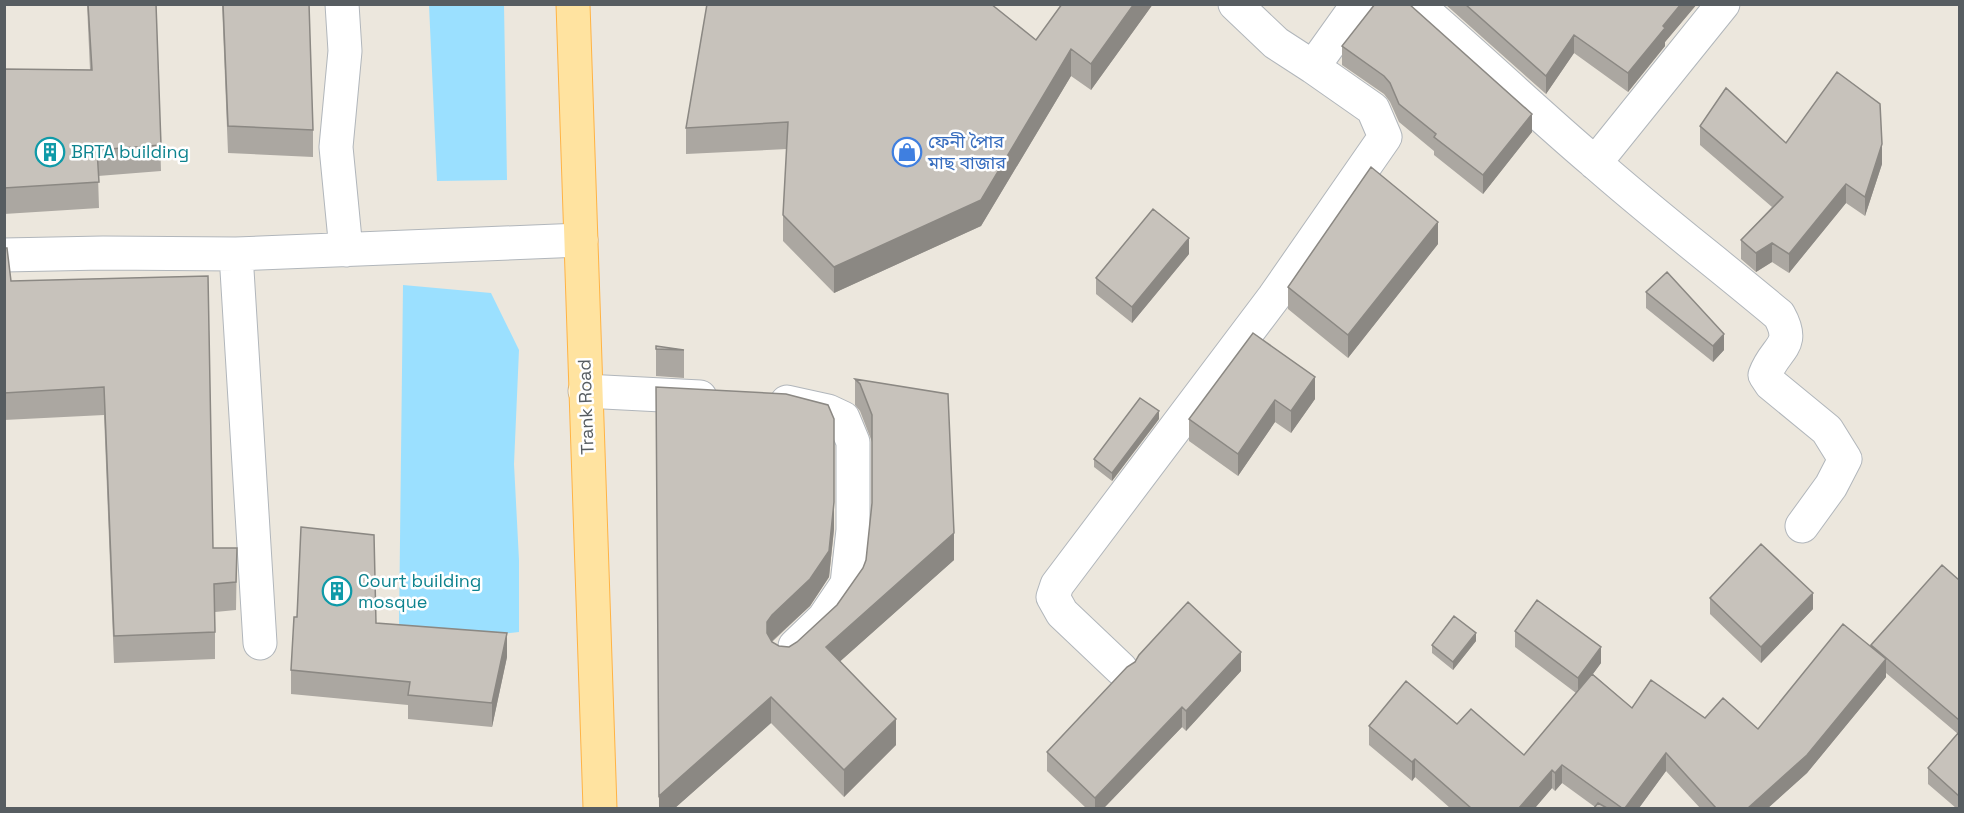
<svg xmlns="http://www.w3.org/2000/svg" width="1964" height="813" font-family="'Space Grotesk','Noto Sans Bengali',sans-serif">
  <rect width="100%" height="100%" fill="#ece7dd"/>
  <path fill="#9be0ff" d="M 429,5 L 504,5 L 507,180 L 437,181 Z
    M 403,285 L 491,293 L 519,350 L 514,464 L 519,560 L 519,632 L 473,637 L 399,626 Z"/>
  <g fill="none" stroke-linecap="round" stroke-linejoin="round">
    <g stroke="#b1b6bb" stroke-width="35">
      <path id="minor" d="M 342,4 L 345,51 L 336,147 L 346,250
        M 1235,4 L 1276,43 L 1313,67 L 1358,4
        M 1416,4 C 1476,55 1533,110 1593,161 C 1653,214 1717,263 1779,315 C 1797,347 1775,347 1765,375 L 1771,384 L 1827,430 L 1845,459 L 1831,486 L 1802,526
        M 1595,163 L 1723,4
        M 236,254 L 260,643
        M 4,255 L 103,253 L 236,254 L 581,240
        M 585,391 L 700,397
        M 787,402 L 828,411 L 843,418 L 853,442 L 853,530 L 847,584 L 824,618 L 795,646
        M 1121,669 L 1062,613 L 1053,597 L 1057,585 L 1274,297 L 1385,137 L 1373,109 L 1313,67"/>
    </g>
    <g stroke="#ffb344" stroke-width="35">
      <path id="major" d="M 573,4 L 600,808"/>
    </g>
    <use href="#minor" stroke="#fff" stroke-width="33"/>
    <use href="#major" stroke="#ffe3a0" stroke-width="33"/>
  </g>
  <path fill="#aba7a1" d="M 87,4 L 156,4 L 161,171 L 98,176 L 99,208 L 4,214 L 4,69 L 90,70 Z
    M 222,4 L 309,4 L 313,130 L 313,157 L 228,153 Z
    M 1153,4 L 1091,90 L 1071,76 L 981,226 L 834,293 L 783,241 L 783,215 L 787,149 L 686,154 L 686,128 L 1036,40 Z
    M 1445,4 L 1697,4 L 1665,42 L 1665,46 L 1628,92 L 1574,53 L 1546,94 Z
    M 1342,46 L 1532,132 L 1483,194 L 1434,155 L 1434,151 L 1399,122 L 1390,102 L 1384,94 L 1342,65 Z
    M 1700,126 L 1882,164 L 1865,216 L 1846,203 L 1789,273 L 1772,262 L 1756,272 L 1741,259 L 1741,240 L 1772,207 L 1700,145 Z
    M 1438,244 L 1348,358 L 1288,309 L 1288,287 Z
    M 4,248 L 11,281 L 208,276 L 213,548 L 237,548 L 236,610 L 215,612 L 215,659 L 114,663 L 104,415 L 4,420 Z
    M 1189,254 L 1132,323 L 1096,294 L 1096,278 Z
    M 1646,292 L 1724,350 L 1713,362 L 1646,308 Z
    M 656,346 L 684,350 L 684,378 L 656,376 Z
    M 1315,377 L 1315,399 L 1291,433 L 1275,422 L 1238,476 L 1189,441 L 1189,419 Z
    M 855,379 L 948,394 L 954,560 L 840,661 L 896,745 L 844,797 L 771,723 L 675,808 L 659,808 L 656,387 L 834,529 L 829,577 L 810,606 L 772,642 L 779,646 L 789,647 L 797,642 L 837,605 L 863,568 L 866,560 L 872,503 L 872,442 L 860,411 L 855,405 Z
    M 1159,419 L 1112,481 L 1094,467 L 1094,459 Z
    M 1959,580 L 1959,808 L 1956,808 L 1928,784 L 1928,768 L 1958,734 L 1886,673 L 1886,677 L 1807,773 L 1768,808 L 1700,808 L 1666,771 L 1639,808 L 1594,808 L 1595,807 L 1562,783 L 1555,791 L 1552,788 L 1535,808 L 1450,808 L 1415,777 L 1412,781 L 1369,745 L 1369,726 L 1457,724 L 1524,755 L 1576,693 L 1515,647 L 1515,631 L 1601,663 L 1593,674 L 1632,708 L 1705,718 L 1758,729 L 1871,647 L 1871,645 Z
    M 1710,598 L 1813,609 L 1761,663 L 1710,614 Z
    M 376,623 L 507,657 L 492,727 L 408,719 L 408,705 L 291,694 L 291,670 Z
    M 1476,641 L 1453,670 L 1432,653 L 1432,645 Z
    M 1241,671 L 1186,731 L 1182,727 L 1104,808 L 1086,808 L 1047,771 L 1047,752 Z"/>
  <path fill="#8b8883" d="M 1134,4 L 1153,4 L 1091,90 L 1091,64 Z
    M 1681,4 L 1697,4 L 1665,42 L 1665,46 L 1628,92 L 1628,73 L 1663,26 Z
    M 1574,35 L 1574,53 L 1546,94 L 1546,76 Z
    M 1071,49 L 1071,76 L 981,226 L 834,293 L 834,267 Z
    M 1532,114 L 1532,132 L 1483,194 L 1483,175 Z
    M 1882,144 L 1882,164 L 1865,216 L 1865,197 Z
    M 1846,184 L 1846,203 L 1789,273 L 1789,254 Z
    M 1438,222 L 1438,244 L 1348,358 L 1348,335 Z
    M 1189,238 L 1189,254 L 1132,323 L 1132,307 Z
    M 1772,243 L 1772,262 L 1756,272 L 1756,253 Z
    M 1724,334 L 1724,350 L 1713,362 L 1713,346 Z
    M 1315,377 L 1315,399 L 1291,433 L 1291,411 Z
    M 1275,400 L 1275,422 L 1238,476 L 1238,454 Z
    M 1159,411 L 1159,419 L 1112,481 L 1112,473 Z
    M 834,502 L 834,529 L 829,577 L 810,606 L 772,641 L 767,649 L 767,622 Z
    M 954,533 L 954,560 L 826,674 L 826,647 Z
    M 1813,593 L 1813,609 L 1761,663 L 1761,647 Z
    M 507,633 L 507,657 L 492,727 L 492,703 Z
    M 1476,633 L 1476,641 L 1453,670 L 1453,662 Z
    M 1601,647 L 1601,663 L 1578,694 L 1578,678 Z
    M 1241,652 L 1241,671 L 1186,731 L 1186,711 Z
    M 1886,659 L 1886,677 L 1807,773 L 1768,808 L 1748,808 Z
    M 771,697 L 771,723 L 675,808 L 659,808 L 659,796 Z
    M 1182,707 L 1182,727 L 1104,808 L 1095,808 L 1095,798 Z
    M 896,719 L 896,745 L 844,797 L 844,770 Z
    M 1666,753 L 1666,771 L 1639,808 L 1625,808 Z
    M 1415,759 L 1415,777 L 1412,781 L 1412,762 Z
    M 1562,765 L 1562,783 L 1555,791 L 1555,773 Z
    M 1552,770 L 1552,788 L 1535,808 L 1519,808 Z"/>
  <path fill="#c7c2bb" stroke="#8b8883" stroke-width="1.5" d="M 88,4 L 156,4 L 161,145 L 97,150 L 99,182 L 4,188 L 4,69 L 92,70 Z
    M 223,4 L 309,4 L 313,130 L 228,126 Z
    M 707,4 L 991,4 L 1036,40 L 1062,4 L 1134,4 L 1091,64 L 1071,49 L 981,200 L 834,267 L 783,215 L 788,122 L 686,128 Z
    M 1375,4 L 1409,4 L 1532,114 L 1483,175 L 1434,137 L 1436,134 L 1399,104 L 1390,83 L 1384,76 L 1342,46 Z
    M 1465,4 L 1681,4 L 1663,26 L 1665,28 L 1628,73 L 1574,35 L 1546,76 Z
    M 1837,72 L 1880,104 L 1882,144 L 1865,197 L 1846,184 L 1789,254 L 1772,243 L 1756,253 L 1741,240 L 1783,197 L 1700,126 L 1726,88 L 1786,143 Z
    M 1371,167 L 1438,222 L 1348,335 L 1288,287 Z
    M 1153,209 L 1189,238 L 1132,307 L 1096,278 Z
    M 4,248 L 7,248 L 11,281 L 208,276 L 213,548 L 237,548 L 236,582 L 214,584 L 215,632 L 114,636 L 104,387 L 4,393 Z
    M 1667,272 L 1724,334 L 1713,346 L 1646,292 Z
    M 1253,333 L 1315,377 L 1291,411 L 1275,400 L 1238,454 L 1189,419 Z
    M 656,346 L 684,350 L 656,349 Z
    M 855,379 L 948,394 L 954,533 L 826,647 L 896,719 L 844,770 L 771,697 L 659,796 L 656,387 L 786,394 L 828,405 L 834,419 L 834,502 L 829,551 L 810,579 L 772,615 L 767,622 L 767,633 L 772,642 L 779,646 L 789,647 L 797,642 L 837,605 L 863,568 L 866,560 L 872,503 L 872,415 L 860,384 Z
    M 1140,398 L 1159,411 L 1112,473 L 1094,459 Z
    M 301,527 L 374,535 L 376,623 L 507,633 L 492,703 L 408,695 L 410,682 L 291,670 L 294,617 L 297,617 Z
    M 1761,544 L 1813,593 L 1761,647 L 1710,598 Z
    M 1942,565 L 1959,580 L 1959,720 L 1871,645 Z
    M 1537,600 L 1601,647 L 1578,678 L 1515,631 Z
    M 1188,602 L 1241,652 L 1186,711 L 1182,707 L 1095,798 L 1047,752 L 1127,667 L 1135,662 L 1139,655 Z
    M 1454,616 L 1476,633 L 1453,662 L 1432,645 Z
    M 1843,624 L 1886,659 L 1807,755 L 1748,808 L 1716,808 L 1666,753 L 1625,808 L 1622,808 L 1562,765 L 1555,773 L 1552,770 L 1519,808 L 1471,808 L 1415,759 L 1412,762 L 1369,726 L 1406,681 L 1457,724 L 1471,709 L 1524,755 L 1592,674 L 1632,708 L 1651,680 L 1705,718 L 1723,698 L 1758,729 Z
    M 1959,732 L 1959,796 L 1928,768 Z
    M 1598,803 L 1607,808 L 1594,808 Z"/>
  <defs>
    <g id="building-ring" transform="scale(1.5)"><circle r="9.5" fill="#fff" stroke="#0f9aa8" stroke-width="1.5"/><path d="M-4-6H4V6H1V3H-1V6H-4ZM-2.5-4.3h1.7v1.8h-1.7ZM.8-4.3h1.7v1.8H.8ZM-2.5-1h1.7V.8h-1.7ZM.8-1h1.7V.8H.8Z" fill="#0f9aa8"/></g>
    <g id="shop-ring" transform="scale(1.5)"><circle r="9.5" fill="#fff" stroke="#3f7fe0" stroke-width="1.5"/><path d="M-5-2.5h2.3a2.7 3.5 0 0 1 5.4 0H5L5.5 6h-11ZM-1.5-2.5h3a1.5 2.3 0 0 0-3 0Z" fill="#3f7fe0"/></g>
  </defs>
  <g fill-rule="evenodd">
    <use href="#building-ring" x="50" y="152"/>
    <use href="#shop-ring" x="907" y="152"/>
    <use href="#building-ring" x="337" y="591"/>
  </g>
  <g text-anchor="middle" stroke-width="5" stroke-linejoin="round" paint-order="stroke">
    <g font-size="18" fill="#366cbe" stroke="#fff" text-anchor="start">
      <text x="928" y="148">ফেনী পৈার<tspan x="928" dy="21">মাছ বাজার</tspan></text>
    </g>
    <g font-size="18" fill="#0d838f" stroke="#fff" text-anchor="start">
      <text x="71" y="158">BRTA building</text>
      <text x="358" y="587">Court building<tspan x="358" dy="21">mosque</tspan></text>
    </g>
    <g font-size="18" fill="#575d61" stroke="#fff">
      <text transform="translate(586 407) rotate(-92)" y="6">Trank Road</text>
    </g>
  </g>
  <rect width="1964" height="813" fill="none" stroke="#575d61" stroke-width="12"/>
</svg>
